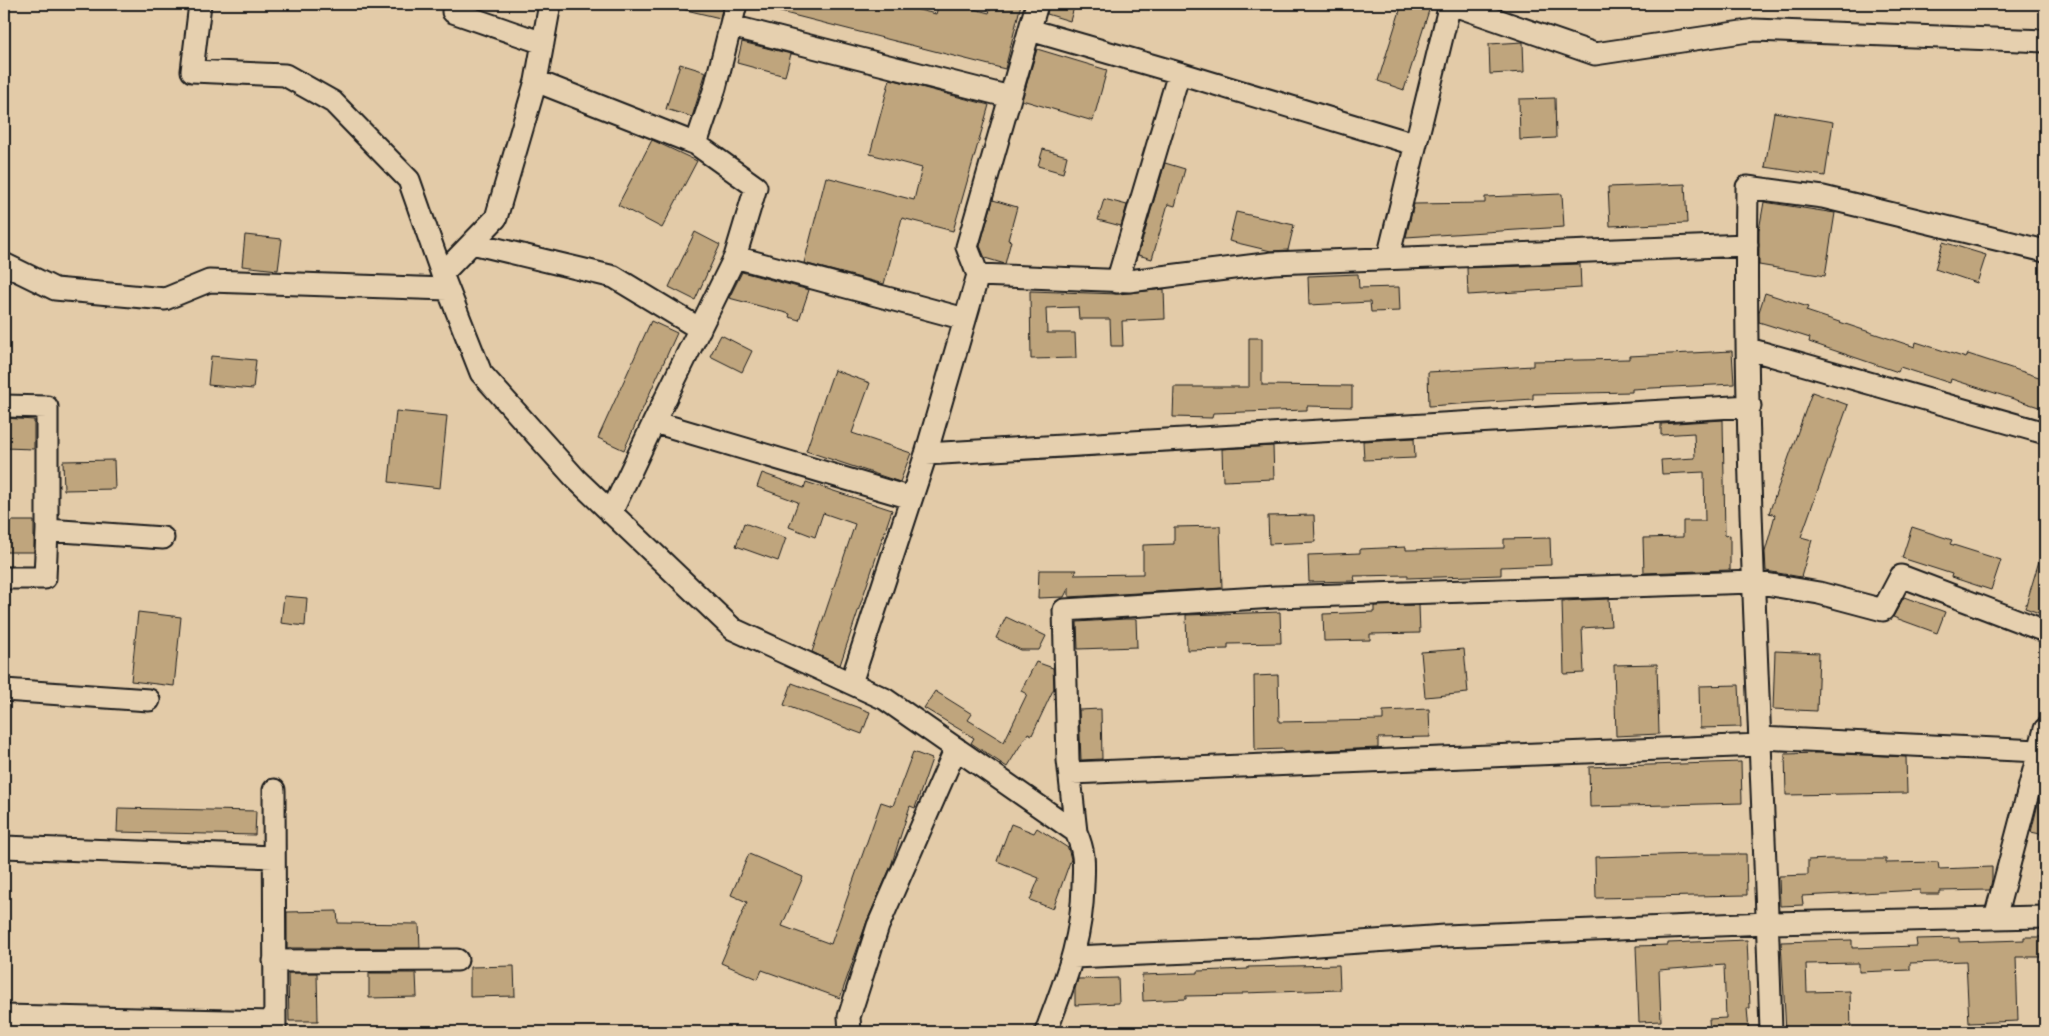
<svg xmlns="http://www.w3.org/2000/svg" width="2049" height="1036" font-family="'Gochi Hand',sans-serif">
  <rect width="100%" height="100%" fill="#e3cba8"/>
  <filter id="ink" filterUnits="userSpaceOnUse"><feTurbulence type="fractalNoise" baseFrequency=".02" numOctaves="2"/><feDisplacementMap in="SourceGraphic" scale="10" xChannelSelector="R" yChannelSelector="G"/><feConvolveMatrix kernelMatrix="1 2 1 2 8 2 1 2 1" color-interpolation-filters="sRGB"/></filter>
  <g filter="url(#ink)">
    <path fill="#bfa57d" stroke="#1c1c1c" d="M 683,4 L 717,4 L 723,5 L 720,18 L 682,9 Z
      M 770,4 L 893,4 L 936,14 L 939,4 L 955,4 L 989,13 L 992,4 L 1021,4 L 1005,69 L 769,9 Z
      M 1049,4 L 1075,4 L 1070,21 L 1047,14 Z
      M 1402,4 L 1431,4 L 1404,90 L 1378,81 Z
      M 742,42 L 791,54 L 785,76 L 737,63 Z
      M 1523,42 L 1524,72 L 1490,74 L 1489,44 Z
      M 1037,49 L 1107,70 L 1093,121 L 1022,100 Z
      M 680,64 L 706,72 L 692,117 L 666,109 Z
      M 890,79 L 989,105 L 953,231 L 902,218 L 884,284 L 804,263 L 826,177 L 914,200 L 922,168 L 870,154 Z
      M 1555,98 L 1556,138 L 1520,140 L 1519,99 Z
      M 1774,112 L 1833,122 L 1825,176 L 1765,167 Z
      M 652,140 L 697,161 L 662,228 L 618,205 Z
      M 1043,149 L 1067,156 L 1063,173 L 1038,166 Z
      M 1165,163 L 1185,169 L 1175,206 L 1168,204 L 1152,259 L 1138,255 Z
      M 1685,184 L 1687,223 L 1610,226 L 1608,187 Z
      M 1562,194 L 1564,227 L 1406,237 L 1414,204 L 1485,203 L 1485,197 Z
      M 1104,199 L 1127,205 L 1121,226 L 1098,220 Z
      M 993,200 L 1017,207 L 1008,240 L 1011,241 L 1005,264 L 985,258 L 980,246 Z
      M 1764,202 L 1835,213 L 1825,276 L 1759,265 L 1759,230 Z
      M 1236,212 L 1294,225 L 1288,250 L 1271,251 L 1229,241 Z
      M 695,232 L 720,245 L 695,300 L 669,287 Z
      M 245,235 L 282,239 L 278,270 L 242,266 Z
      M 1943,242 L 1986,255 L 1977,283 L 1935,269 Z
      M 1580,264 L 1581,288 L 1468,295 L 1467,268 Z
      M 742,272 L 809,290 L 799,320 L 789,317 L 790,314 L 729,298 Z
      M 1358,274 L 1359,288 L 1399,287 L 1400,311 L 1371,312 L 1370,302 L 1309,305 L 1308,276 Z
      M 1164,289 L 1165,319 L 1122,321 L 1123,346 L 1111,346 L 1110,319 L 1079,319 L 1078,307 L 1046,308 L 1047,333 L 1075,333 L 1076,358 L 1031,359 L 1030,291 L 1119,294 Z
      M 1765,293 L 1808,307 L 1806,311 L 1915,347 L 1916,342 L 1966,358 L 1968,354 L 2045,379 L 2045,409 L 1951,379 L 1950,383 L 1900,367 L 1898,372 L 1809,342 L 1810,338 L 1759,322 L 1759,312 Z
      M 651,321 L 677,333 L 624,450 L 598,438 Z
      M 721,335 L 752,351 L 742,372 L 710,356 Z
      M 1249,338 L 1262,338 L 1262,385 L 1352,386 L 1352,407 L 1307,406 L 1307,410 L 1213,413 L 1212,418 L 1173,417 L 1174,387 L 1249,387 Z
      M 1732,351 L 1734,384 L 1632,389 L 1632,392 L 1533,394 L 1533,399 L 1429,406 L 1428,372 L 1533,366 L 1533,361 L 1629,359 L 1629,356 Z
      M 211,356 L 256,360 L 253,389 L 208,385 Z
      M 834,370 L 870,383 L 852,433 L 911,453 L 900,482 L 806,451 Z
      M 1812,392 L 1848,405 L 1801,537 L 1812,540 L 1801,577 L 1766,571 L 1765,552 L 1775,515 L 1769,513 Z
      M 396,411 L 447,416 L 440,488 L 389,482 Z
      M 4,418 L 34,420 L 34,449 L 4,448 Z
      M 1723,420 L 1725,536 L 1730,535 L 1730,570 L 1644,573 L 1643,538 L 1683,537 L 1683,521 L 1705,521 L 1704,472 L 1662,474 L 1661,460 L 1695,458 L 1694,433 L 1661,435 L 1661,424 Z
      M 1414,438 L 1415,458 L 1364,460 L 1363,441 Z
      M 1273,446 L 1274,479 L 1223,481 L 1222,449 Z
      M 114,460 L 115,489 L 64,490 L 63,461 Z
      M 762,473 L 804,488 L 806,482 L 892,510 L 840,665 L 812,652 L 855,524 L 823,513 L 815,537 L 789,527 L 798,502 L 757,487 Z
      M 1314,515 L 1315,542 L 1269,544 L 1268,516 Z
      M 4,521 L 34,521 L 34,552 L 4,552 Z
      M 744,523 L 786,538 L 778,561 L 736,546 Z
      M 1220,526 L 1222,588 L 1069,597 L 1069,587 L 1064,597 L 1038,598 L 1039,570 L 1077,570 L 1074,575 L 1143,574 L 1143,545 L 1174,544 L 1174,527 Z
      M 1912,527 L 1952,540 L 1950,544 L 2001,560 L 1991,590 L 1951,577 L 1952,574 L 1902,558 Z
      M 1550,538 L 1551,565 L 1501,567 L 1501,575 L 1408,578 L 1408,575 L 1354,576 L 1355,581 L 1309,582 L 1308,555 L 1360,553 L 1360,549 L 1406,547 L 1406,550 L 1504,548 L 1504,539 Z
      M 2042,551 L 2045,551 L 2045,615 L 2025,608 Z
      M 284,596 L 307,598 L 305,626 L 281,623 Z
      M 1904,597 L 1945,612 L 1937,633 L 1893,617 Z
      M 1609,599 L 1611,626 L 1582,628 L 1584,673 L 1564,674 L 1562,601 Z
      M 1419,605 L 1420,633 L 1370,634 L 1370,640 L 1324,641 L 1323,614 L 1374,612 L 1374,606 Z
      M 138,612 L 181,617 L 174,686 L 131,681 Z
      M 1280,612 L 1281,643 L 1228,644 L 1228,649 L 1187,650 L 1186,615 Z
      M 1006,617 L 1046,636 L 1039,650 L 1021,650 L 996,638 Z
      M 1125,619 L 1136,619 L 1137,647 L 1078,649 L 1077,622 Z
      M 1464,649 L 1468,693 L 1425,697 L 1421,652 Z
      M 1775,651 L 1819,653 L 1817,711 L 1773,709 Z
      M 1036,662 L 1053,668 L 1054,688 L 1032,735 L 1028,733 L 1007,767 L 971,743 L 974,738 L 924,708 L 935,691 L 972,714 L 968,720 L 1004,742 L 1027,694 L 1021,691 Z
      M 1657,664 L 1659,734 L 1616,736 L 1614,665 Z
      M 1278,675 L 1279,722 L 1383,720 L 1383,711 L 1429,709 L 1430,737 L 1378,738 L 1378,748 L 1284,752 L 1284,749 L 1255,750 L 1254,676 Z
      M 792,683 L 870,712 L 862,734 L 784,705 Z
      M 1739,685 L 1741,727 L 1700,728 L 1699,686 Z
      M 1101,709 L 1102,759 L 1081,760 L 1079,710 Z
      M 913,752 L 932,759 L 915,808 L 910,806 L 891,866 L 867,921 L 840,998 L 762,970 L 758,979 L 721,963 L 747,902 L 731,895 L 749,854 L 803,877 L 782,926 L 831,944 L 881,802 L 893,806 Z
      M 1785,754 L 1819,753 L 1906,757 L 1907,793 L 1786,795 Z
      M 1741,762 L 1742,803 L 1590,807 L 1589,767 Z
      M 2044,780 L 2045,780 L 2045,835 L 2031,832 Z
      M 118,808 L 256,811 L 255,835 L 117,832 Z
      M 1011,824 L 1034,833 L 1037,828 L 1068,848 L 1071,859 L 1053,909 L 1030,900 L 1039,878 L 997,861 Z
      M 1697,854 L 1746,854 L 1747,895 L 1596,898 L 1595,857 Z
      M 1830,859 L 1886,859 L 1886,863 L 1938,862 L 1939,869 L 1992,867 L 1992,879 L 1990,890 L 1939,891 L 1939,894 L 1920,894 L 1920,890 L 1802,896 L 1803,905 L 1780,906 L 1779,876 L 1808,875 L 1808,860 Z
      M 337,911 L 338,923 L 419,924 L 420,948 L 287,948 L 287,912 Z
      M 2024,937 L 2045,937 L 2045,957 L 2016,957 L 2018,1021 L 1969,1023 L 1966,961 L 1910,963 L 1910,970 L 1859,972 L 1859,963 L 1806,964 L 1807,992 L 1850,991 L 1851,1032 L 1786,1032 L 1781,942 L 1852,940 L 1852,948 L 1917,946 L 1916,939 L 1959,938 L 1959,942 L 2024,940 Z
      M 1747,940 L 1750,1008 L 1747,1008 L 1749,1032 L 1710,1032 L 1709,1019 L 1726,1018 L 1724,965 L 1659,970 L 1661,1021 L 1639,1022 L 1636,946 L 1668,945 L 1668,943 Z
      M 1339,965 L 1340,990 L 1242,993 L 1242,995 L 1186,996 L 1186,999 L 1143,1001 L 1142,975 L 1198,973 L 1198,971 L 1248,969 L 1248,967 Z
      M 514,966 L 515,996 L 470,997 L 470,967 Z
      M 288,973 L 317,973 L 318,1021 L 289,1021 Z
      M 369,973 L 416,973 L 417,997 L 369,998 Z
      M 1118,978 L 1119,1003 L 1075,1005 L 1075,989 L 1078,979 Z"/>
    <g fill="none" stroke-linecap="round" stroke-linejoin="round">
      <g stroke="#1c1c1c" stroke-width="25">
        <path id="minor" d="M 200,4 L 192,71 L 285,75 L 333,102 L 409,180 L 442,274 L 481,373 L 576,479 L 733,629 L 885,699 L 1076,832 C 1085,853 1084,863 1083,885 C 1082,942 1065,980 1046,1032
          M 454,4 L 453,12 L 543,43
          M 1451,4 L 1595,54 L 1755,30 L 2045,41
          M 731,26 L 1010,97
          M 1030,30 L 1179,73
          M 536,81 L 550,4
          M 696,144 L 756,187 L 735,257
          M 472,243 L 614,277 L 700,329
          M 1388,258 L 1450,4
          M 4,264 L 55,289 L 165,299 L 209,281 L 447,289
          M 442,274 L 496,218 L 536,81 L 696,144 L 715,88 L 736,4
          M 978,275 L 1129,281 L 1273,263 L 1747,245
          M 1117,282 L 1179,73 L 1414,144
          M 1749,349 L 2045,433
          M 4,406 L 47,407 L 47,530
          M 654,422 L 735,257 L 965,319
          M 926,454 L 1750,406
          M 611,513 L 654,422 L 911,498
          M 4,578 L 45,578 L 47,530 L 163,538
          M 851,683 L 926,454 L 978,275 L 967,247 L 1037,4
          M 4,690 L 149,700
          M 1760,738 L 2039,751 L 1995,918
          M 2039,751 L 2045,729
          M 1071,773 L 1760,745
          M 274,790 L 275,1032
          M 1076,832 L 1068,760 L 1064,610 L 1275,597 L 1754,582 L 1819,593 L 1883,610 L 1901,576 L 2045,631
          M 4,847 L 273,857
          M 1073,957 L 1260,949 L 1445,936 L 1768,923 L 2045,917
          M 274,961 L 457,960
          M 4,1016 L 275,1022
          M 850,1032 L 849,1017 L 878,926 L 956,748
          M 1771,1032 C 1763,751 1743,469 1747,187 L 1823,197 L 2045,251"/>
      </g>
      <use href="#minor" stroke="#e6d0af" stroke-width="21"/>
    </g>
  </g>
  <rect width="2049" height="1036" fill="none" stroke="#e6d0af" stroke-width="20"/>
  <rect x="10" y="10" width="2029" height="1016" fill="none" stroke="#1c1c1c" stroke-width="2" filter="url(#ink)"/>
</svg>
